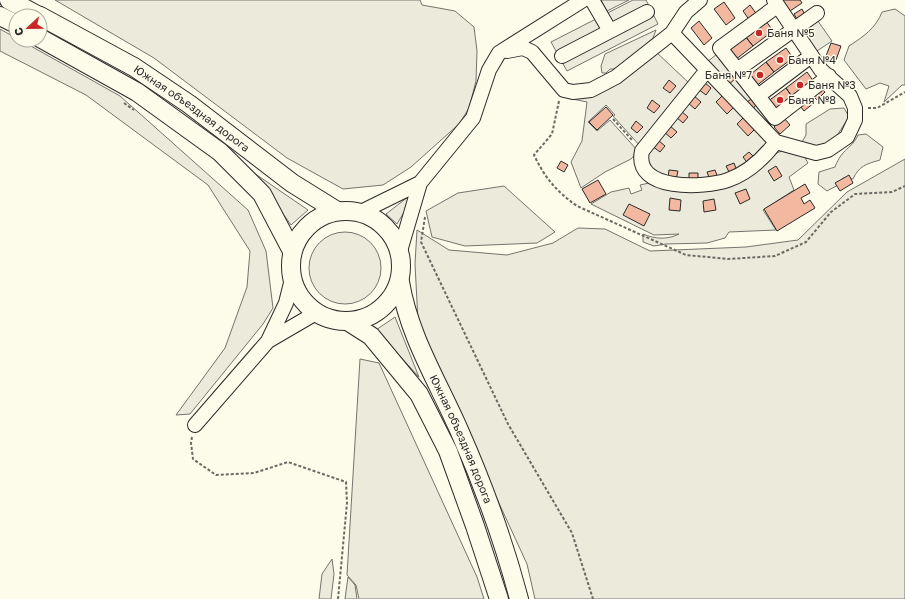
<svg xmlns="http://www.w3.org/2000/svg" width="905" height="599" font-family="'Golos Text',sans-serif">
  <rect width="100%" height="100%" fill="#fdfbea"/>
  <path fill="#ecebdb" stroke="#74746e" d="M 55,0 L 420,0 L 422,5 L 455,11 L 474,27 L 477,51 L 476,81 L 469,108 L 459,124 L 411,167 L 383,185 L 343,189 L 287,158 L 154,58 Z
    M 601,0 L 629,0 L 607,11 Z
    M 895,9 L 905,16 L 905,85 L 902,85 L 884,102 L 889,86 L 880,83 L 866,89 L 844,60 L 849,46 C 863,37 876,28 882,12 Z
    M 815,17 L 832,41 L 814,53 L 797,29 Z
    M 0,29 L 16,38 L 16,40 L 20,40 L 120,96 L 248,210 L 266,251 L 273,308 L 263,324 L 190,414 L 176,415 L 225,348 L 247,287 L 250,251 L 208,185 L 86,95 L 0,51 Z
    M 656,30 L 653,38 L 619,69 L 610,69 L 606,73 L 602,73 L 601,66 L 605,54 Z
    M 655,51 L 690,84 L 641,147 L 613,116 L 615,115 L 606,105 L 588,122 L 597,131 L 610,120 L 638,151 L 631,159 L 605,172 L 581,188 L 571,162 L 582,141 L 587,102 L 568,98 L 568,96 Z
    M 717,54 L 769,118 L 764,122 L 707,62 Z
    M 707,79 L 766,139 L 766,145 L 763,153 L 720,179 L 666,180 L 649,166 L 648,153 Z
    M 844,108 L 849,117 L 836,137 L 821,147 L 802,142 L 806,135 L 806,124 L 830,109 Z
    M 866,134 L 883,147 L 880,160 C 866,164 859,166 853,179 L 843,178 L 838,185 L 827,191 L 818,184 L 819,172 L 835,167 C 842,148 852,149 858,135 Z
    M 787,150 L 803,154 L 808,163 L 789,177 L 794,190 L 763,210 L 776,230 L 729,232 L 725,238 L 707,243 L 666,244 L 654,246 L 643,242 L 643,234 C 655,239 667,240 679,234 L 654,235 L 591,204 L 611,192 L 629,188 L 631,194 L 642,190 L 640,185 L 649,183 L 690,189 L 779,152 Z
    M 905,159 L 905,599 L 535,599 L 527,564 L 469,438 L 418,321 L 415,264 L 417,230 L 449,250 L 507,255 L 553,243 L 578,228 L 605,229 L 650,251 L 746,247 L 798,240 L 847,192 Z
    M 254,173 L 308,210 L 291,225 Z
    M 504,186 L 555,232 L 537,243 L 465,246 L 432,237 L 426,211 L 458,193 Z
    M 417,190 L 397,224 L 386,214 Z
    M309 268a36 36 0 1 1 72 0a36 36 0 1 1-72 0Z
    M 395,317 L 419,377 L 376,330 Z
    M 360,359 L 379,363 L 477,577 L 484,599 L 359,599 L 356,585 L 347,575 Z
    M 332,559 L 334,574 L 331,599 L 319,599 L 322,574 Z
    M 348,577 L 355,585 L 357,599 L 345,599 Z"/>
  <path fill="#eceadb" stroke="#74746e" d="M 633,0 L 646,0 L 658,24 L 567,71 L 551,42 Z"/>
  <path fill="#f2b8a0" stroke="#2b2b2b" d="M 782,0 L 800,0 L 802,3 L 790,11 Z
    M 724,2 L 735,18 L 726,25 L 714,9 Z
    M 750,5 L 758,16 L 750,21 L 743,11 Z
    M 802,9 L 806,17 L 798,21 L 794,14 Z
    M 699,21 L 712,38 L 704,45 L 691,28 Z
    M 766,21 L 773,31 L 753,46 L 745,36 Z
    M 745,36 L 753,46 L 735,60 L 727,50 Z
    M 831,43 L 841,46 L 836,60 L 826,56 Z
    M 786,48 L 793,58 L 774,72 L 766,62 Z
    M 766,62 L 774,72 L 755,87 L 747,77 Z
    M 729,72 L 735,79 L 728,85 L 723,78 Z
    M 807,72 L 814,82 L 793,98 L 786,88 Z
    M 669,80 L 676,86 L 670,93 L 663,88 Z
    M 704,82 L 711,88 L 706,95 L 698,89 Z
    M 820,87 L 825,92 L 817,100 L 812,95 Z
    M 786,88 L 793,98 L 775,112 L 767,102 Z
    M 693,95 L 701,102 L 695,109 L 687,102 Z
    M 723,95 L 734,107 L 727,114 L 716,102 Z
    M 811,97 L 815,102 L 804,111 L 800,106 Z
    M 751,99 L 756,105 L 752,110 L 746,103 Z
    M 652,100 L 660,106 L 654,113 L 647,108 Z
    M 606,107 L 613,115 L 597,130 L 589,122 Z
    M 681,111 L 688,117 L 683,123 L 676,117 Z
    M 744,117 L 755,129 L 748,136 L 737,124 Z
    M 784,118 L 790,125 L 780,134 L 774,127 Z
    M 636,121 L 643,127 L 637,133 L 631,128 Z
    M 669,125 L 677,132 L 671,138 L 664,132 Z
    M 658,140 L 665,146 L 660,152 L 652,146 Z
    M 749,152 L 756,159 L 749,165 L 743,157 Z
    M 561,161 L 568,165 L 564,172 L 557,168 Z
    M 734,163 L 737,171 L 730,174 L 726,166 Z
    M 776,166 L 782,176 L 774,181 L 768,171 Z
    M 669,170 L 678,171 L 676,180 L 668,179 Z
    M 715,170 L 718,178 L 710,180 L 707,172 Z
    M 689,173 L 698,173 L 698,182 L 689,181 Z
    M 849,175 L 853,183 L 840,191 L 835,183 Z
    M 598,180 L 606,194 L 590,203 L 582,189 Z
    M 805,184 L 810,193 L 801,198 L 804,204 L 810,200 L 815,208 L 777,231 L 764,209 Z
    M 746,189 L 750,199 L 740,204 L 735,193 Z
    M 670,198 L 681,200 L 680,211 L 669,210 Z
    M 714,199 L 716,210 L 704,212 L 703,201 Z
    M 629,204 L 650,214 L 644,226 L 623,215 Z"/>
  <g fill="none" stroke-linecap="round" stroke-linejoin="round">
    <g stroke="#2b2b2b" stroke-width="16">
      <path id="minor" d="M 592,0 L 610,31
        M 777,6 L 720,48 L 775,118 L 829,76
        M 672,33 L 776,142
        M 507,51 L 523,48 L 532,52 L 564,90 L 573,92 L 591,90 L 616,77 L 672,33 L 686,12 L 700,0
        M 562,56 L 647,12
        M 707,70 L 642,151 C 633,192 705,188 728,180 C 748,173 763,159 776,142 L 816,153 L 828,150 L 847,137 L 855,120 L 855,108 L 850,96 L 821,70 L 774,0
        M 737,70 L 817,13
        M 758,96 L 811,56
        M 361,212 L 420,183 L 473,118 L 489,70 L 499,53 L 583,0
        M 400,251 L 420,183
        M 268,341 L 316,313
        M 195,425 L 268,341 L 286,303 L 292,279"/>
    </g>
    <g stroke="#2b2b2b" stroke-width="20">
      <g id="major">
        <path d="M 9,0 L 39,16"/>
        <path d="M 0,16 L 16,24"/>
        <path id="s1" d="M 40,16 L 134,67 L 189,104 L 292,183 L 337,211"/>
        <path d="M 40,38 L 137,92 L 220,152 L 262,194 L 292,251"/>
        <circle cx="346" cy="266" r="55"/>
        <path id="s2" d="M 400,282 C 409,336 437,380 459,430 C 483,484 504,542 519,599"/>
        <path d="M 349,322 L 371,336 L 419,394 L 448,451 L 475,526 L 499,599"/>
      </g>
    </g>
    <path stroke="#6a6964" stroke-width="2" stroke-dasharray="3 2" stroke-linecap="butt" d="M 19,40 L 26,44
      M 559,101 L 552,134 L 534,155 C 545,178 556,191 577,206 L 686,255 L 728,259 L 775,256 L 806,242 L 831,212 L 855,194 L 892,192 L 905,186
      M 124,103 L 134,110
      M 868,108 L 877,108 L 905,92
      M 613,119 L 633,141
      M 425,217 L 421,242 L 508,424 L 572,533 L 593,599
      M 192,437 L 191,443 L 193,459 L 216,475 L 254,473 L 288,462 L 346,482 L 347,503 L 338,599"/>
    <use href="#minor" stroke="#fdfbea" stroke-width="14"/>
    <use href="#major" stroke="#fdfbea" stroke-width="18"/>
  </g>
  <g fill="#c62828" stroke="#fdfbea" stroke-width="1.5">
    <circle cx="759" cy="33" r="4"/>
    <circle cx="780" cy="60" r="4"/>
    <circle cx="760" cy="75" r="4"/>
    <circle cx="800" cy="85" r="4"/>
    <circle cx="780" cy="100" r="4"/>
  </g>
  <g text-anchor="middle" stroke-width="3" stroke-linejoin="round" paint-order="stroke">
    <g font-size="11" fill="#2b2b2b" stroke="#fdfbea" text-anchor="start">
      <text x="767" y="37">Баня №5</text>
      <text x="788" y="64">Баня №4</text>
      <text x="752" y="79" text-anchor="end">Баня №7</text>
      <text x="808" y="89">Баня №3</text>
      <text x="788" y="104">Баня №8</text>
    </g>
    <g font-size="11" fill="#2b2b2b" stroke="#fdfbea">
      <text dy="4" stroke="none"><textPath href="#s1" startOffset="178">Южная объездная дорога</textPath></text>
      <text dy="4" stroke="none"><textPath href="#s2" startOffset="169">Южная объездная дорога</textPath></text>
    </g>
  </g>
  <g transform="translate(28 28) rotate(248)"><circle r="19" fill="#fdfbea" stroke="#a9a89e"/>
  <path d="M0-3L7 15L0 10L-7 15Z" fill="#c62828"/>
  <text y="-6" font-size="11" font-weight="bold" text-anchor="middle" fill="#2b2b2b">С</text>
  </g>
</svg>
